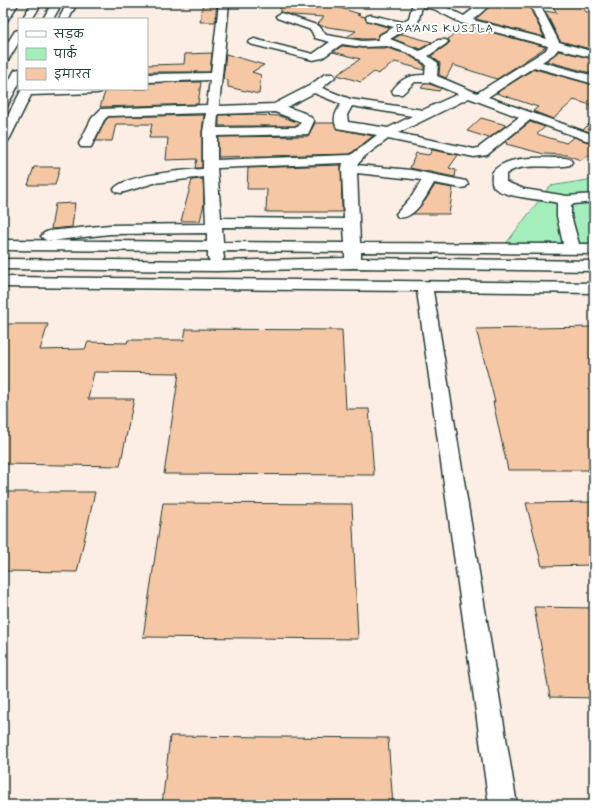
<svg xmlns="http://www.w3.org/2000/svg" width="597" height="808" font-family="Mynerve,'Playpen Sans Deva',sans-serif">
  <rect width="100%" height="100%" fill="#fceee4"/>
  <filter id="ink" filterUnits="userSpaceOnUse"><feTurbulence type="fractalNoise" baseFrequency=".025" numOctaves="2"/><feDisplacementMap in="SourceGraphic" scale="8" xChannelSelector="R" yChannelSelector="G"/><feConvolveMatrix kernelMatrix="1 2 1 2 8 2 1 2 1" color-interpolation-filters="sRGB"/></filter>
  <g filter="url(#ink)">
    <path fill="#a4eebc" stroke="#629678" d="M 594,179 L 594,245 L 504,246 L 550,186 Z"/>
    <path fill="#f6c7a5" stroke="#1f3d34" d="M 203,3 L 217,3 L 215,22 L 200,22 Z
      M 280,3 L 341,3 L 340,8 L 360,14 L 357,15 L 365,17 L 367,21 L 390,28 L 379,34 L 377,39 L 362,39 L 347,37 L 356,31 L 321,26 L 318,24 L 324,17 L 292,15 L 280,12 Z
      M 493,3 L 530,8 L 544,37 L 476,19 Z
      M 551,3 L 580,3 L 586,12 L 594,12 L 594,50 L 560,41 L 545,11 L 557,13 Z
      M 464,25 L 546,47 L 497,79 L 453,65 L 446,78 L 439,75 L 440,63 L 431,56 L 447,45 L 450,42 L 448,39 Z
      M 402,34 L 432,42 L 420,49 L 393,39 Z
      M 342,46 L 362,48 L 387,48 L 407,54 L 424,65 L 424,70 L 395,62 L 378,74 L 374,72 L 361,82 L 337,75 L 360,59 L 333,52 Z
      M 559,51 L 594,59 L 594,74 L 546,61 Z
      M 212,53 L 210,72 L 147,72 L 147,65 L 184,64 L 185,54 Z
      M 226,54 L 264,65 L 252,72 L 261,75 L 259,94 L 228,87 L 228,80 L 223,79 Z
      M 534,69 L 594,85 L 594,106 L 574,100 L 553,119 L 533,111 L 538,107 L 496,93 Z
      M 201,82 L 198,104 L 100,107 L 106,89 L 147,89 L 147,83 Z
      M 424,84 L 429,84 L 441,88 L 439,91 L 421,88 Z
      M 256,114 L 255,115 L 280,116 L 299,123 L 297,126 L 219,126 L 219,115 Z
      M 204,115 L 202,132 L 202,168 L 195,168 L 197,159 L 166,160 L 168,138 L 149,138 L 152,124 L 116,124 L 112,141 L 96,141 L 105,121 L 109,117 Z
      M 481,118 L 506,125 L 489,138 L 467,131 Z
      M 594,119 L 594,133 L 583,130 Z
      M 530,122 L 545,127 L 537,134 L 566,143 L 574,137 L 594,144 L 592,156 L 587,156 L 581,160 L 566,155 L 544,154 L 506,144 L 507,143 L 505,142 Z
      M 315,123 L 334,123 L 337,129 L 373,136 L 350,154 L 218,157 L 218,137 L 308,136 Z
      M 432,150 L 458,155 L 449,168 L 456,170 L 455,177 L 410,168 L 416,153 L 429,155 Z
      M 341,165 L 342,212 L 266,212 L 267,189 L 247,189 L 248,168 Z
      M 34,167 L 60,167 L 55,185 L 28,185 Z
      M 203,179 L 204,204 L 200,221 L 181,221 L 192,180 Z
      M 435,185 L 453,188 L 449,214 L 413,214 L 425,201 Z
      M 75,203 L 72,227 L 51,229 L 55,204 Z
      M 3,324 L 48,324 L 40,350 L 85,349 L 88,342 L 127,343 L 128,340 L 184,340 L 186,329 L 342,330 L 346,409 L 369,409 L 374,475 L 164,474 L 179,373 L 94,372 L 88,399 L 134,399 L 120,466 L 3,464 Z
      M 594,327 L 594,470 L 508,470 L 493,402 L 495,402 L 476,329 Z
      M 3,492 L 95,492 L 77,572 L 3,571 Z
      M 594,502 L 594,565 L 542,566 L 526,503 Z
      M 163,503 L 352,504 L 358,639 L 143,637 Z
      M 534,607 L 594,608 L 594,698 L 550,697 Z
      M 170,736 L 388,738 L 393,805 L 162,805 Z"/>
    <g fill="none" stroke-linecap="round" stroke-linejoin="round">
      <g stroke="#1f3d34" stroke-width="3">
        <path id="minor" d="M 9,3 L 19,3 L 7,21 L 3,22 L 3,11 Z
          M 32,3 L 42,3 L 32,19 L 22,19 Z
          M 52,3 L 62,3 L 53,19 L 43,19 Z
          M 67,3 L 77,3 L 69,19 L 59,19 Z
          M 219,3 L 229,3 L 219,106 L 274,104 L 309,86 L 325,74 L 333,74 L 335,77 L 322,88 L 350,99 L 423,110 L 458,94 L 429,82 L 415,82 L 402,94 L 394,94 L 392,91 C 401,78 410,75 425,75 L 426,64 L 408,53 L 387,46 L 362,47 L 342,44 L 322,58 L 313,60 L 250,44 L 248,42 L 254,39 L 313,54 L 330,42 L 315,38 L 311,30 L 277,18 L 276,16 L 281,13 L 319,26 L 326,35 L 362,41 L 378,40 L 380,35 L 394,27 L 367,20 L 366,18 L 367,16 L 371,15 L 402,22 L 409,18 L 413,3 C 438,3 442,5 464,16 L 481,3 L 492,3 L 473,20 L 547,39 L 529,3 L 539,3 L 559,42 L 594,52 L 594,58 L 558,49 L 554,54 L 542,62 L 594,76 L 594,84 L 534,67 L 488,97 L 594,135 L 594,143 L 530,120 L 487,155 L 474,157 L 388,139 L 365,156 L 357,165 L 411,170 L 466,181 L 468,184 L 466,187 L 461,188 L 434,183 C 427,195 414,221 398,217 L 396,214 L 412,196 L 422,180 L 357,173 L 360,243 L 563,244 L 557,216 L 557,203 C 544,199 501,198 493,186 C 491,182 492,177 492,173 C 505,154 544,158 565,158 L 570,159 L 572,162 L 570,165 C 549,170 524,161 506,174 L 506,182 L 524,189 L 567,196 L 594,194 L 594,202 L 574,204 L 571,206 L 571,216 L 579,244 L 594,244 L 594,254 L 361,252 L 361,258 L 594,261 L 594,271 L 354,268 L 217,271 L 3,269 L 3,259 L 210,261 L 208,258 L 208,251 L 3,250 L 3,240 L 207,242 L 207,233 L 110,234 L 49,241 L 44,239 L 41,236 L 44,233 L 49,231 L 110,225 L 206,224 L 204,177 L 154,183 L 121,193 L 116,192 L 114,189 C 124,175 186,170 203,169 L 203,132 L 206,113 L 108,116 L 104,120 L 91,147 L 81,147 L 79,144 L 92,118 L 101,109 L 207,105 L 210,80 L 147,82 L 147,74 L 211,73 ZM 422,7 L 434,9 L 461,23 L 548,46 L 546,50 L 477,93 L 437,76 L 438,63 L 428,56 L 446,44 L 448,42 L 446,40 L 438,40 L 420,51 L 390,39 L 418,22 ZM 314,93 L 341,104 C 336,112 332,119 337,128 L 377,135 L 351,155 L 217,160 L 217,136 L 308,134 L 314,121 C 308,112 297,111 287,107 ZM 469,98 L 519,117 L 478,148 L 474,149 L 398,133 ZM 352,106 L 412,116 L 388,128 L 348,122 L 347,115 ZM 275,112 L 301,122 L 298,127 L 217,128 L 218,114 ZM 343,163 L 342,168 L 344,219 L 221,218 L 217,168 ZM 222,227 L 344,228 L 345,243 L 223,242 ZM 223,251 L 345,252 L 345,258 L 222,261 L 224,258 Z
          M 19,30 L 19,42 L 7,62 L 3,63 L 3,50 L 15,31 Z
          M 19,69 L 19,84 L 7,106 L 3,107 L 3,92 L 15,70 Z
          M 22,89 L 103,89 L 101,92 L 97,93 L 31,95 L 10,138 L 8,141 L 3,142 L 3,125 Z
          M 3,277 L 594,283 L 594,293 L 433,291 L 517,805 L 489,805 L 417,291 L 3,287 Z"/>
      </g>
      <use href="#minor" fill="#fff" fill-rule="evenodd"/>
    </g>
  </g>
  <g text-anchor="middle" stroke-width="4" stroke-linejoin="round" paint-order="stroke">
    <g font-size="12" letter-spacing="1" fill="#1f3d34" stroke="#fff">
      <text x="445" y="32">BAANS KUSJLA</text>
    </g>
  </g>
  <rect width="597" height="808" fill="none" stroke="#fff" stroke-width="16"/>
  <rect x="8" y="8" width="581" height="792" fill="none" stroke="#1f3d34" stroke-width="1.5" filter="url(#ink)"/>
  <rect x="18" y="18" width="130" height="72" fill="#ffffff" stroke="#a5b1ae"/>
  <rect x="26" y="31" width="20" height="6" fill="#ffffff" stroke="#a5b1ae"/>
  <text x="54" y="38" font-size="12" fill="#1f3d34">सड़क</text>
  <rect x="26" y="48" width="20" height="12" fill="#a4eebc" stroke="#a5b1ae"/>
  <text x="54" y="58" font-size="12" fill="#1f3d34">पार्क</text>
  <rect x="26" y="68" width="20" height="12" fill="#f6c7a5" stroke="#a5b1ae"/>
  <text x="54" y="78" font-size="12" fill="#1f3d34">इमारत</text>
</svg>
